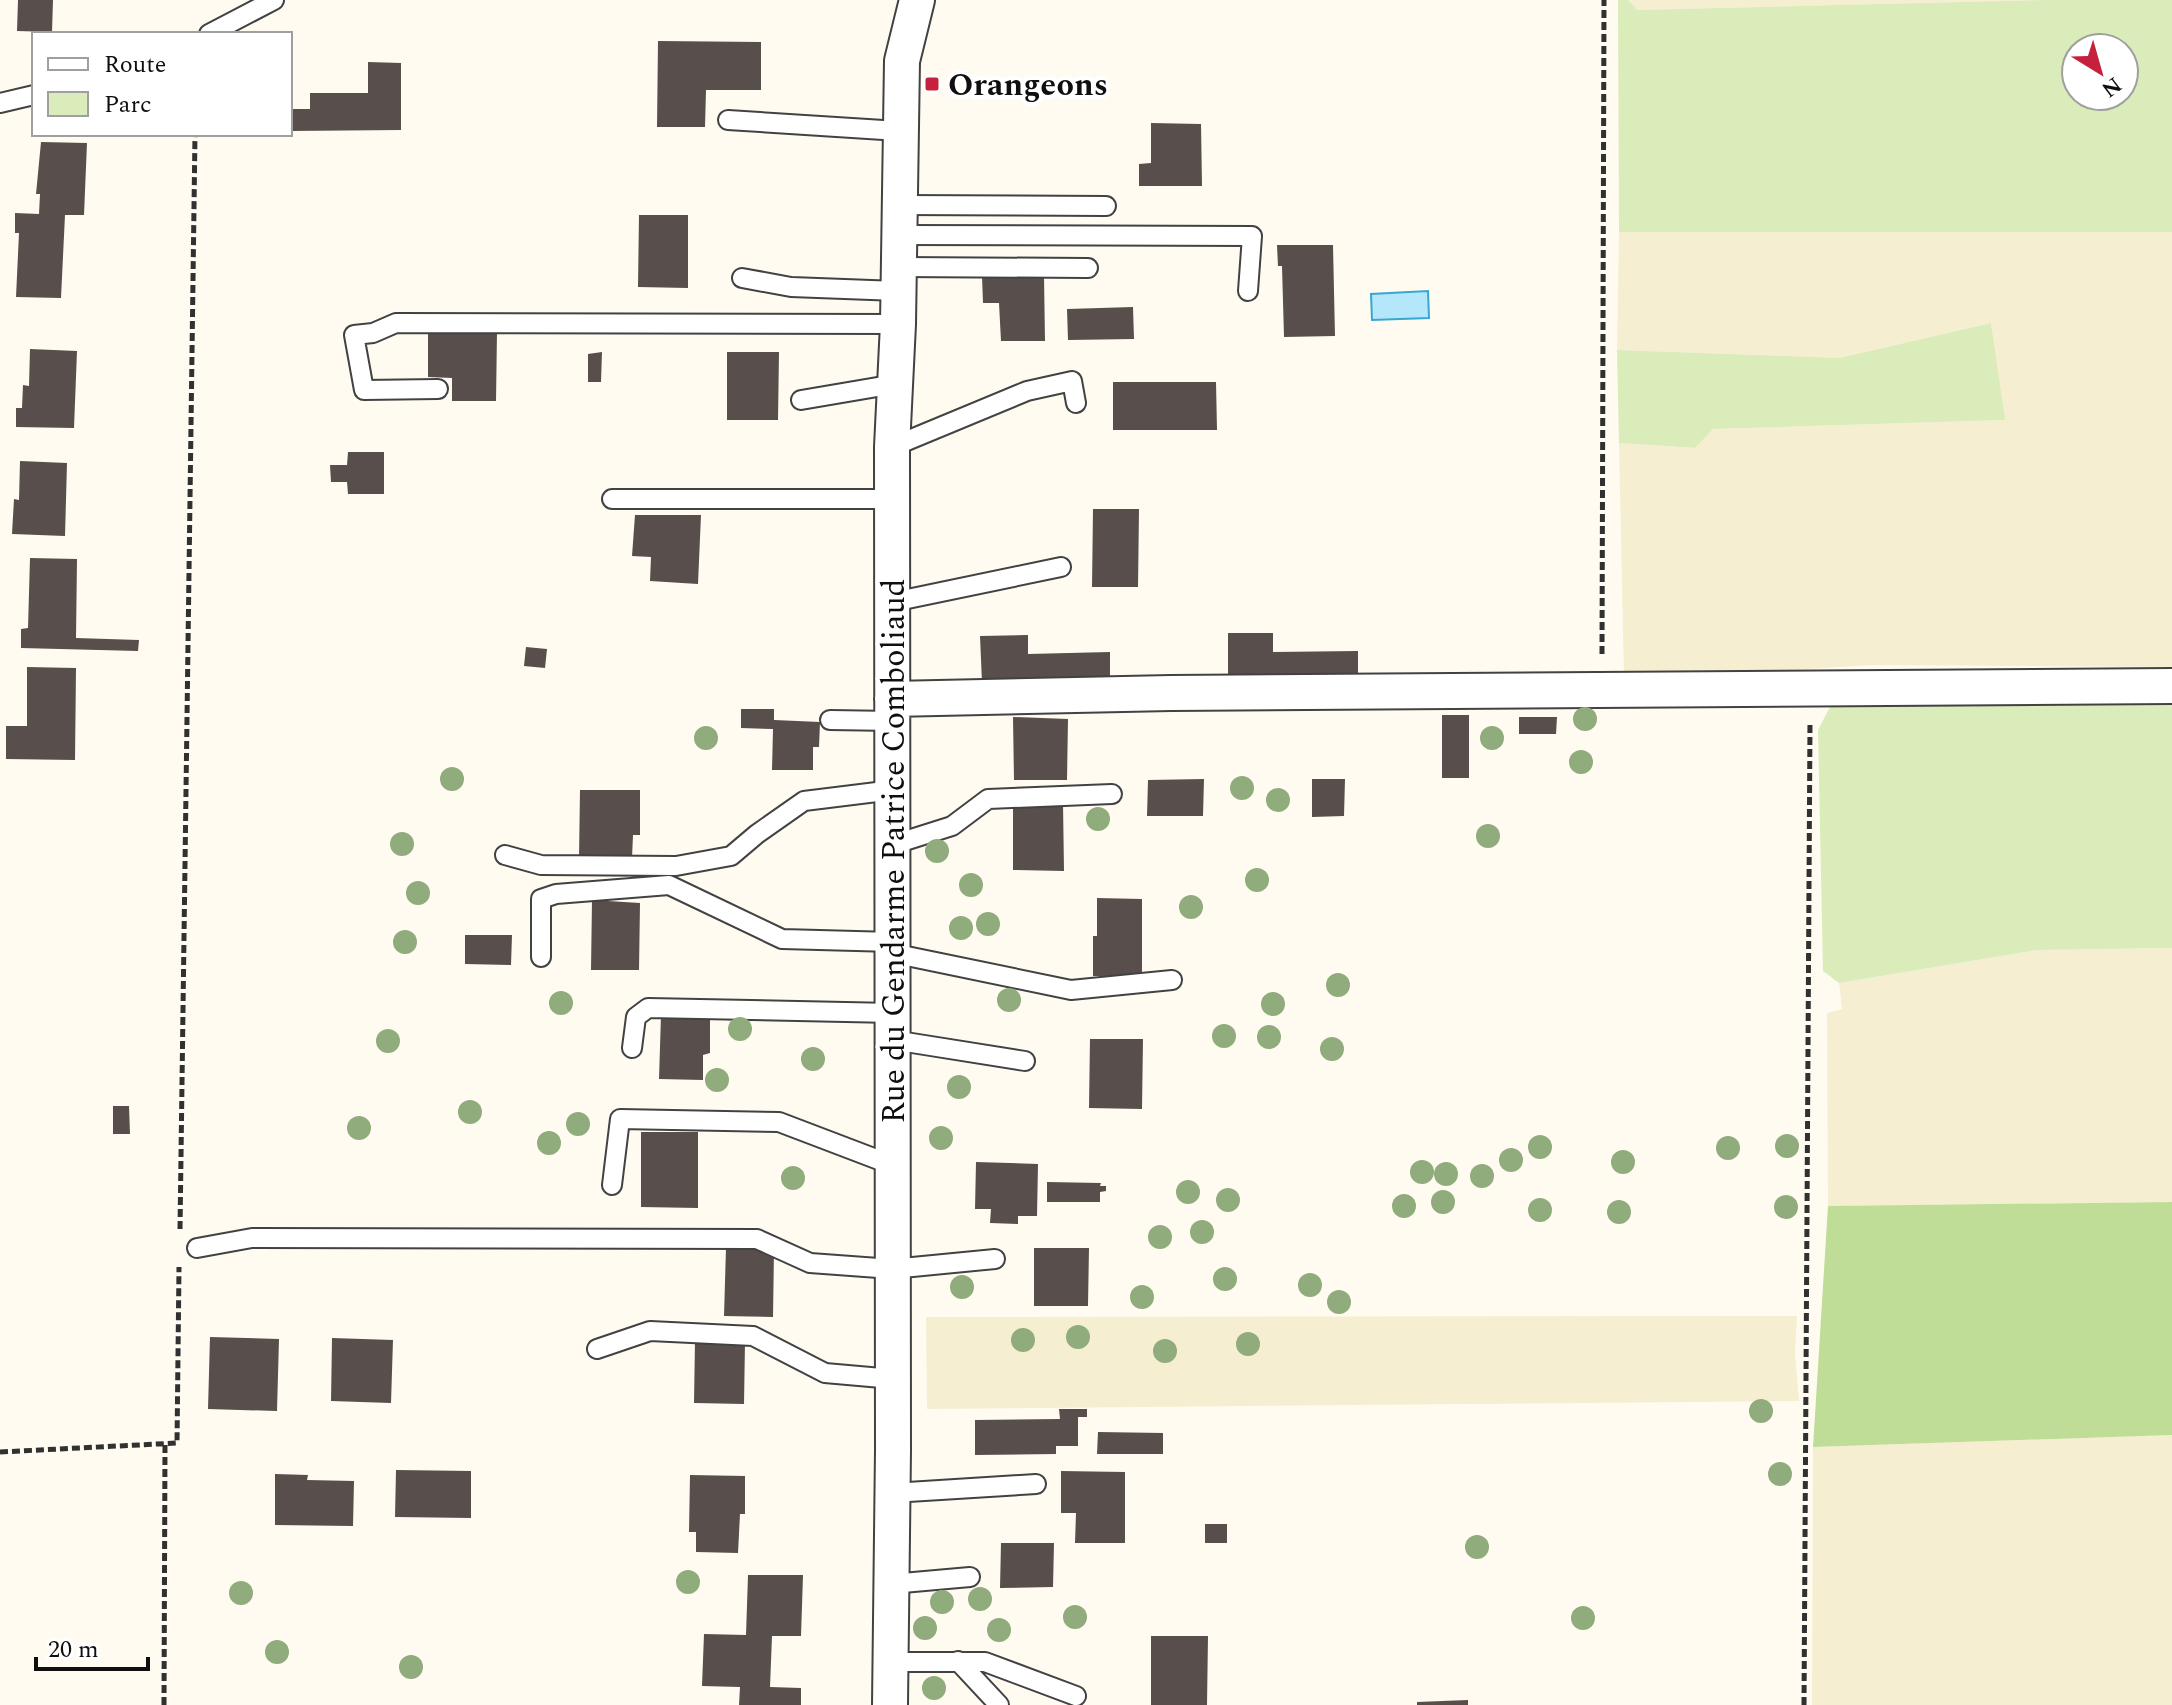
<svg xmlns="http://www.w3.org/2000/svg" width="2172" height="1705" font-family="Spectral,serif">
  <rect width="100%" height="100%" fill="#fffbf1"/>
  <path fill="#f6eed0" d="M 1628,0 L 2042,0 L 1637,10 Z
    M 1619,232 L 2172,232 L 2172,667 L 1873,665 L 1624,680 L 1619,443 L 1694,448 L 1713,429 L 2004,420 L 1991,323 L 1839,358 L 1617,350 Z
    M 2172,948 L 2172,1202 L 1828,1206 L 1827,1013 L 1842,1009 L 1839,983 L 2037,950 Z
    M 1797,1316 L 1795,1353 L 1799,1401 L 927,1409 L 926,1317 Z
    M 2172,1435 L 2172,1705 L 1812,1705 L 1813,1447 Z"/>
  <path fill="#d9ecb9" fill-rule="evenodd" d="M 1618,0 L 1628,0 L 1637,10 L 2042,0 L 2172,0 L 2172,232 L 1619,232 ZM 2076,48 L 2124,48 L 2124,96 L 2076,96 Z
    M 1991,323 L 2005,420 L 1713,429 L 1695,448 L 1619,443 L 1617,350 L 1839,358 Z
    M 1831,705 L 2172,705 L 2172,948 L 2037,950 L 1839,983 L 1823,971 L 1818,730 Z"/>
  <path fill="#bfdd97" d="M 2172,1202 L 2172,1435 L 1813,1447 L 1828,1206 Z"/>
  <path fill="#b4e7f9" stroke="#37a7d3" stroke-width="2" d="M 1428,291 L 1429,318 L 1372,320 L 1371,294 Z"/>
  <path fill="#584e4b" d="M 18,0 L 53,0 L 52,32 L 17,31 Z
    M 658,41 L 761,42 L 761,90 L 706,90 L 705,127 L 657,127 Z
    M 368,62 L 401,63 L 401,130 L 290,131 L 290,109 L 310,109 L 310,93 L 368,93 Z
    M 1151,123 L 1201,124 L 1202,186 L 1139,186 L 1139,164 L 1151,163 Z
    M 41,142 L 87,143 L 84,215 L 65,215 L 61,298 L 16,297 L 19,233 L 15,233 L 15,213 L 39,214 L 40,194 L 36,194 Z
    M 639,215 L 688,215 L 688,288 L 638,287 Z
    M 1277,245 L 1333,245 L 1335,336 L 1284,337 L 1282,266 L 1278,266 Z
    M 982,276 L 1044,276 L 1045,341 L 1001,341 L 999,303 L 983,303 Z
    M 1133,307 L 1134,339 L 1068,340 L 1067,309 Z
    M 428,332 L 497,332 L 496,401 L 452,401 L 452,378 L 428,377 Z
    M 30,349 L 77,351 L 74,428 L 16,427 L 16,408 L 22,408 L 23,385 L 29,386 Z
    M 602,352 L 601,382 L 588,382 L 588,354 Z
    M 727,352 L 779,352 L 778,420 L 727,420 Z
    M 1113,382 L 1216,382 L 1217,430 L 1113,430 Z
    M 348,452 L 384,452 L 384,494 L 348,494 L 347,482 L 331,482 L 330,465 L 347,465 Z
    M 20,461 L 67,463 L 65,536 L 12,534 L 14,499 L 19,500 Z
    M 1093,509 L 1139,509 L 1138,587 L 1092,587 Z
    M 635,515 L 701,515 L 698,584 L 650,581 L 651,557 L 632,556 Z
    M 30,558 L 77,559 L 76,638 L 139,640 L 138,651 L 21,648 L 21,629 L 28,628 Z
    M 1228,633 L 1273,633 L 1273,652 L 1358,651 L 1358,680 L 1228,681 Z
    M 1028,635 L 1028,654 L 1110,652 L 1110,681 L 982,683 L 980,636 Z
    M 526,647 L 547,649 L 545,668 L 524,666 Z
    M 27,667 L 76,668 L 75,760 L 6,759 L 6,726 L 27,726 Z
    M 741,709 L 774,709 L 774,720 L 820,722 L 819,747 L 813,747 L 813,770 L 772,770 L 773,729 L 741,728 Z
    M 1442,715 L 1469,715 L 1469,778 L 1442,778 Z
    M 1013,717 L 1068,719 L 1067,780 L 1014,780 Z
    M 1519,717 L 1557,717 L 1556,734 L 1519,734 Z
    M 1204,779 L 1203,816 L 1147,816 L 1148,780 Z
    M 1312,779 L 1345,779 L 1344,816 L 1312,817 Z
    M 580,790 L 640,790 L 640,835 L 633,835 L 632,858 L 579,858 Z
    M 1063,803 L 1064,871 L 1013,870 L 1013,804 Z
    M 1097,898 L 1142,899 L 1142,976 L 1093,976 L 1093,936 L 1097,936 Z
    M 592,900 L 640,903 L 639,970 L 591,970 Z
    M 465,935 L 512,935 L 511,965 L 465,964 Z
    M 661,1015 L 710,1017 L 710,1053 L 703,1055 L 703,1080 L 659,1079 Z
    M 1090,1039 L 1143,1039 L 1142,1109 L 1089,1108 Z
    M 113,1106 L 129,1106 L 130,1134 L 113,1134 Z
    M 641,1132 L 698,1132 L 698,1208 L 641,1207 Z
    M 976,1162 L 1038,1164 L 1037,1216 L 1018,1216 L 1018,1224 L 990,1223 L 991,1209 L 975,1209 Z
    M 1047,1182 L 1101,1183 L 1100,1186 L 1106,1186 L 1106,1191 L 1100,1192 L 1100,1202 L 1047,1202 Z
    M 726,1248 L 774,1250 L 773,1317 L 724,1316 Z
    M 1034,1248 L 1089,1248 L 1088,1306 L 1034,1306 Z
    M 210,1337 L 279,1339 L 277,1411 L 208,1409 Z
    M 332,1338 L 393,1340 L 391,1403 L 331,1401 Z
    M 695,1341 L 745,1342 L 744,1404 L 694,1403 Z
    M 1059,1409 L 1087,1409 L 1087,1417 L 1078,1417 L 1078,1446 L 1056,1446 L 1056,1454 L 975,1455 L 975,1420 L 1060,1419 Z
    M 1098,1432 L 1163,1433 L 1163,1454 L 1097,1454 Z
    M 396,1470 L 471,1471 L 471,1518 L 395,1517 Z
    M 1061,1471 L 1125,1472 L 1125,1543 L 1075,1543 L 1076,1513 L 1061,1513 Z
    M 275,1474 L 308,1475 L 307,1480 L 354,1481 L 353,1526 L 275,1525 Z
    M 690,1475 L 745,1476 L 745,1514 L 740,1514 L 738,1553 L 696,1552 L 696,1532 L 689,1532 Z
    M 1205,1524 L 1227,1524 L 1227,1543 L 1205,1543 Z
    M 1001,1543 L 1054,1543 L 1053,1587 L 1000,1588 Z
    M 748,1575 L 803,1575 L 801,1636 L 772,1636 L 770,1687 L 801,1688 L 801,1705 L 739,1705 L 740,1687 L 702,1686 L 704,1634 L 746,1635 Z
    M 1151,1636 L 1208,1636 L 1207,1705 L 1151,1705 Z
    M 1468,1700 L 1468,1705 L 1417,1705 L 1417,1702 Z"/>
  <g fill="none" stroke-linecap="round" stroke-linejoin="round">
    <g stroke="#424242" stroke-width="22">
      <path id="service" d="M 209,34 L 274,0
        M 0,103 L 34,95
        M 728,120 L 899,131
        M 899,205 L 1106,206
        M 900,235 L 1252,236 L 1248,291
        M 900,267 L 1088,268
        M 742,278 L 791,287 L 898,291
        M 438,389 L 364,390 L 354,335 L 373,333 L 396,323 L 898,324
        M 801,400 L 895,384
        M 892,447 L 1027,391 L 1072,381 L 1076,403
        M 612,499 L 892,499
        M 893,602 L 1061,567
        M 830,720 L 893,721
        M 892,845 L 952,826 L 988,799 L 1112,794
        M 505,855 L 541,865 L 676,866 L 731,856 L 757,834 L 804,801 L 893,790
        M 892,953 L 1071,990 L 1172,980
        M 541,957 L 541,899 L 556,894 L 669,885 L 782,939 L 893,942
        M 893,1040 L 1025,1061
        M 632,1048 L 636,1017 L 648,1008 L 893,1013
        M 612,1185 L 620,1119 L 779,1122 L 892,1165
        M 197,1248 L 252,1238 L 757,1239 L 810,1263 L 892,1269 L 995,1259
        M 597,1349 L 650,1331 L 753,1336 L 825,1373 L 893,1379
        M 892,1493 L 1036,1484
        M 891,1584 L 970,1577
        M 958,1661 L 999,1705
        M 890,1662 L 985,1662 L 1076,1696"/>
    </g>
    <g stroke="#424242" stroke-width="38">
      <path id="minor" d="M 892,699 L 1171,693 L 2172,686
        M 890,1705 L 893,1450 L 892,447 L 898,324 L 902,61 L 917,0"/>
    </g>
    <path stroke="#313131" stroke-width="5" stroke-dasharray="8 4" stroke-linecap="butt" d="M 1602,654 L 1604,0
      M 180,1229 L 195,134
      M 0,1452 L 177,1443 L 179,1267
      M 164,1705 L 165,1443
      M 1804,1705 L 1810,722"/>
    <use href="#service" stroke="#fff" stroke-width="18"/>
    <use href="#minor" stroke="#fff" stroke-width="34"/>
  </g>
  <g fill="#90ab7c">
    <circle cx="1585" cy="719" r="12"/>
    <circle cx="706" cy="738" r="12"/>
    <circle cx="1492" cy="738" r="12"/>
    <circle cx="1581" cy="762" r="12"/>
    <circle cx="452" cy="779" r="12"/>
    <circle cx="1242" cy="788" r="12"/>
    <circle cx="1278" cy="800" r="12"/>
    <circle cx="1098" cy="819" r="12"/>
    <circle cx="1488" cy="836" r="12"/>
    <circle cx="402" cy="844" r="12"/>
    <circle cx="937" cy="851" r="12"/>
    <circle cx="1257" cy="880" r="12"/>
    <circle cx="971" cy="885" r="12"/>
    <circle cx="418" cy="893" r="12"/>
    <circle cx="1191" cy="907" r="12"/>
    <circle cx="988" cy="924" r="12"/>
    <circle cx="961" cy="928" r="12"/>
    <circle cx="405" cy="942" r="12"/>
    <circle cx="1338" cy="985" r="12"/>
    <circle cx="1009" cy="1000" r="12"/>
    <circle cx="561" cy="1003" r="12"/>
    <circle cx="1273" cy="1004" r="12"/>
    <circle cx="740" cy="1029" r="12"/>
    <circle cx="1224" cy="1036" r="12"/>
    <circle cx="1269" cy="1037" r="12"/>
    <circle cx="388" cy="1041" r="12"/>
    <circle cx="1332" cy="1049" r="12"/>
    <circle cx="813" cy="1059" r="12"/>
    <circle cx="717" cy="1080" r="12"/>
    <circle cx="959" cy="1087" r="12"/>
    <circle cx="470" cy="1112" r="12"/>
    <circle cx="578" cy="1124" r="12"/>
    <circle cx="359" cy="1128" r="12"/>
    <circle cx="941" cy="1138" r="12"/>
    <circle cx="549" cy="1143" r="12"/>
    <circle cx="1787" cy="1146" r="12"/>
    <circle cx="1540" cy="1147" r="12"/>
    <circle cx="1728" cy="1148" r="12"/>
    <circle cx="1511" cy="1160" r="12"/>
    <circle cx="1623" cy="1162" r="12"/>
    <circle cx="1422" cy="1172" r="12"/>
    <circle cx="1446" cy="1174" r="12"/>
    <circle cx="1482" cy="1176" r="12"/>
    <circle cx="793" cy="1178" r="12"/>
    <circle cx="1188" cy="1192" r="12"/>
    <circle cx="1228" cy="1200" r="12"/>
    <circle cx="1443" cy="1202" r="12"/>
    <circle cx="1404" cy="1206" r="12"/>
    <circle cx="1786" cy="1207" r="12"/>
    <circle cx="1540" cy="1210" r="12"/>
    <circle cx="1619" cy="1212" r="12"/>
    <circle cx="1202" cy="1232" r="12"/>
    <circle cx="1160" cy="1237" r="12"/>
    <circle cx="1225" cy="1279" r="12"/>
    <circle cx="1310" cy="1285" r="12"/>
    <circle cx="962" cy="1287" r="12"/>
    <circle cx="1142" cy="1297" r="12"/>
    <circle cx="1339" cy="1302" r="12"/>
    <circle cx="1078" cy="1337" r="12"/>
    <circle cx="1023" cy="1340" r="12"/>
    <circle cx="1248" cy="1344" r="12"/>
    <circle cx="1165" cy="1351" r="12"/>
    <circle cx="1761" cy="1411" r="12"/>
    <circle cx="1780" cy="1474" r="12"/>
    <circle cx="1477" cy="1547" r="12"/>
    <circle cx="688" cy="1582" r="12"/>
    <circle cx="241" cy="1593" r="12"/>
    <circle cx="980" cy="1599" r="12"/>
    <circle cx="942" cy="1602" r="12"/>
    <circle cx="1075" cy="1617" r="12"/>
    <circle cx="1583" cy="1618" r="12"/>
    <circle cx="925" cy="1628" r="12"/>
    <circle cx="999" cy="1630" r="12"/>
    <circle cx="277" cy="1652" r="12"/>
    <circle cx="411" cy="1667" r="12"/>
    <circle cx="934" cy="1688" r="12"/>
  </g>
  <rect fill="#c5213c" stroke="#fff" stroke-width="3" x="924" y="76" width="16" height="16" rx="4"/>
  <g text-anchor="middle" stroke-width="8" stroke-linejoin="round" paint-order="stroke">
    <g font-size="32" font-weight="bold" fill="#0f0f0f" stroke="#fff" text-anchor="start">
      <text x="948" y="95">Orangeons</text>
    </g>
    <g font-size="32" fill="#0f0f0f" stroke="#fff">
      <text transform="translate(893 851) rotate(-90)" y="11">Rue du Gendarme Patrice Comboliaud</text>
    </g>
  </g>
  <rect x="32" y="32" width="260" height="104" fill="#ffffff" stroke="#9f9f9f" stroke-width="2"/>
  <rect x="48" y="58" width="40" height="12" fill="#ffffff" stroke="#9f9f9f" stroke-width="2"/>
  <text x="104" y="72" font-size="24" fill="#0f0f0f">Route</text>
  <rect x="48" y="92" width="40" height="24" fill="#d9ecb9" stroke="#9f9f9f" stroke-width="2"/>
  <text x="104" y="112" font-size="24" fill="#0f0f0f">Parc</text>
  <g transform="translate(2100 72) rotate(143)"><circle r="38" fill="#ffffff" stroke="#9f9f9f" stroke-width="2"/>
  <path d="M0-6L14 30L0 20L-14 30Z" fill="#c5213c"/>
  <text y="-12" font-size="22" font-weight="bold" text-anchor="middle" fill="#0f0f0f">N</text>
  </g>
  <path d="M36 1657v12h112v-12" fill="none" stroke="#0f0f0f" stroke-width="4"/>
  <text x="48" y="1657" font-size="24" fill="#0f0f0f" stroke="#ffffff" stroke-width="6" paint-order="stroke">20 m</text>
</svg>
